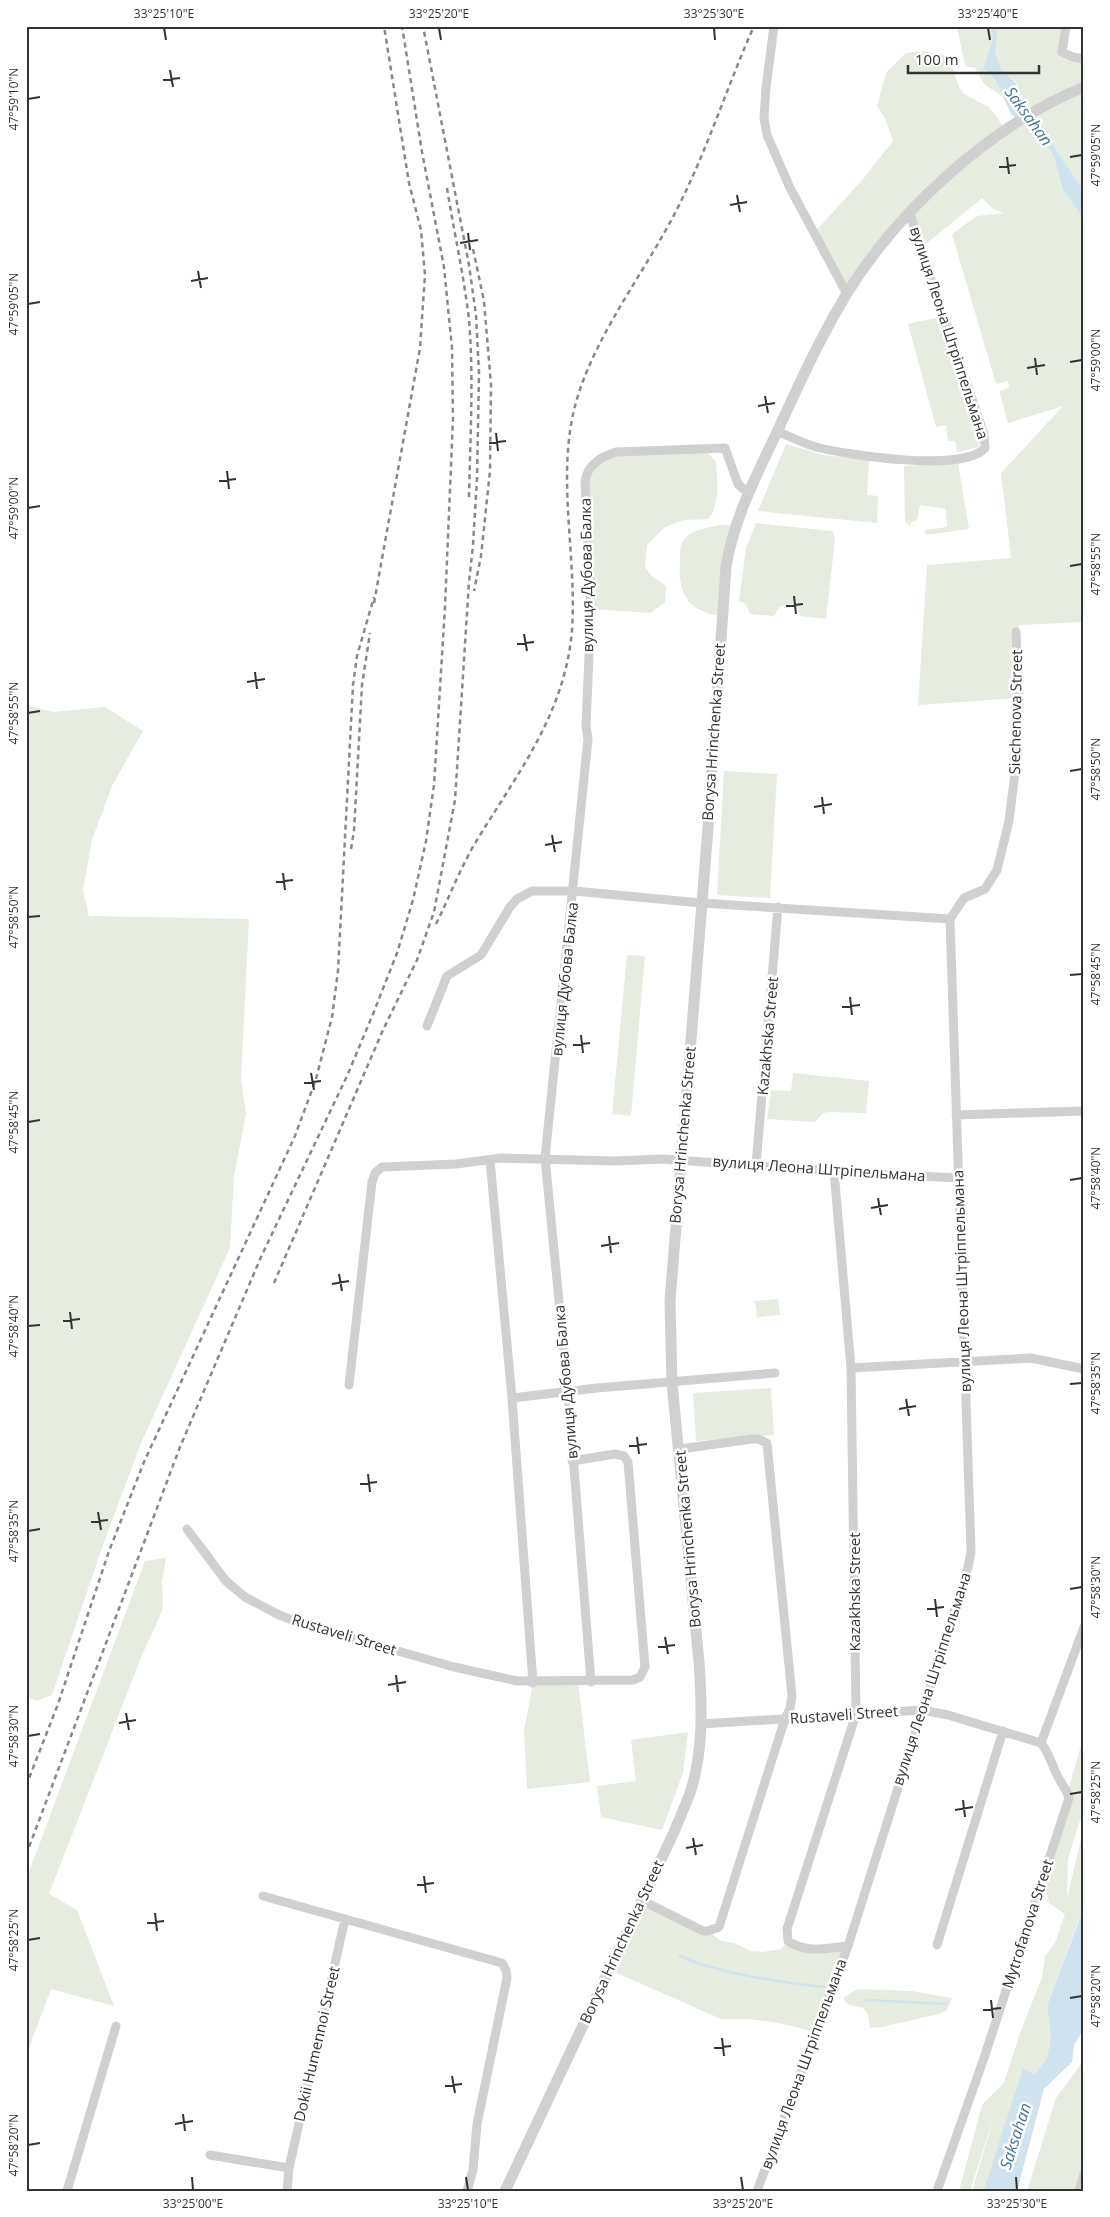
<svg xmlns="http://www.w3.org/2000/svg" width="1110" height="2217" font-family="'Open Sans',sans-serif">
  <rect width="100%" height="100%" fill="#fff"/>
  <path fill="#e6ecdf" d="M 957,26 L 991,26 L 993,38 L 983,68 L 996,81 L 1003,97 L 984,84 L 975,68 L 965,66 Z
    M 996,26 L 1066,26 L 1062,52 L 1084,59 L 1084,191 L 1024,101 L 1016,82 L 1002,70 L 994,54 L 997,32 Z
    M 923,51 L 944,55 L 953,69 L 959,87 L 964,94 L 987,106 L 995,114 L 1005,129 L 1020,120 L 1036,132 L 1046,144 L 1054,157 L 1063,190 L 1084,219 L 1084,622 L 1019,625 L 1019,698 L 918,705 L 927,565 L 1011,558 L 1001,473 L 1063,406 L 1008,423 L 999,391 L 1009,388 L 1008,381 L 996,384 L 952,234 L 977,216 L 1004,213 L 993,209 L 982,198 L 920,249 L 910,214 L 847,294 L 813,234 L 863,179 L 893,141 L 885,118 L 877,106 L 886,73 L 906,53 Z
    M 936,318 L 980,439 L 979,447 L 957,452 L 955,441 L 948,441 L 946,425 L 936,427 L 908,324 Z
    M 786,444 L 824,455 L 869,460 L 867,495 L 878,496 L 877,523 L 758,511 Z
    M 702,448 L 716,461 C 717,479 721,504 708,519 L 684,520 L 665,527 L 647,545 L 645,567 L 651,575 L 666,586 L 665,602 L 651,613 L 591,609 L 585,481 L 603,456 Z
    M 958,463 L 969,529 L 926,535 L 924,530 L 947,527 L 946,509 L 920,505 L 917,520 L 910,523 L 911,527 L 905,522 L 904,466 Z
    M 756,523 L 832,531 L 835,539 L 826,619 L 800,616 L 798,608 L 792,604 L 780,606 L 774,616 L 750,614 L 746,604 L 739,601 L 746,548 Z
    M 719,525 L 736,525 L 722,616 C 688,611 678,595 680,563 C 680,554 679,544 686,537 C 694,529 708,528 719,525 Z
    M 26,705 L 53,712 L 105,707 L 143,731 L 112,786 L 92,840 L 83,890 L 89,916 L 249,919 L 241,1079 L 246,1114 L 234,1176 L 230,1248 L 141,1443 L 104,1542 L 52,1695 L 37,1701 L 26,1697 Z
    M 724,771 L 777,774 L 770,898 L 717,895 Z
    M 627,955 L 645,956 L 631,1116 L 612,1114 Z
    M 793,1073 L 869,1081 L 866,1113 L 828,1112 L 823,1113 L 815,1122 L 767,1119 L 771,1090 L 791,1091 Z
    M 778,1299 L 780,1315 L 757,1317 L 755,1301 Z
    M 771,1388 L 774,1435 L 696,1441 L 693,1393 Z
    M 166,1558 L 162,1582 L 163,1609 L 142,1655 L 49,1894 L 77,1910 L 114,2006 L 51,1989 L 26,2056 L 26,1880 L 145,1561 Z
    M 578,1682 L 590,1782 L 527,1789 L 524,1731 L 533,1683 Z
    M 688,1732 L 683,1773 L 662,1830 L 601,1817 L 597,1786 L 636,1781 L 631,1740 Z
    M 1084,1735 L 1084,1807 L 1068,1859 L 1067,1898 L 1084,1827 L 1084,1892 L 1081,1914 L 1047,2006 L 1051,2037 L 1047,2058 L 1035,2074 L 1020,2079 L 983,2191 L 972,2191 L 995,2113 L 970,2191 L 959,2191 L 982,2105 L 1004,2083 L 1020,2033 L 1042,1977 L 1045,1956 L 1055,1943 L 1065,1914 L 1049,1903 L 1045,1885 L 1063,1820 L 1063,1802 L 1068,1791 Z
    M 641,1900 L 708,1931 L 721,1941 L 734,1943 L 751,1951 L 763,1952 L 781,1949 L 788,1941 L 797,1947 L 848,1946 L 816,2032 L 779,2023 L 748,2019 L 721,2019 L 610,1970 Z
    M 858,1989 L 912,1991 L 952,1998 L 947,2010 L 939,2014 L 882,2027 L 870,2028 L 868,2015 L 864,2008 L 849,2005 L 844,2000 L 844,1997 Z
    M 1084,2060 L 1084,2174 L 1079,2191 L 1027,2191 L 1056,2098 Z"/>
  <path fill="#cfe2ee" d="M 991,26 L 996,26 L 997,32 L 995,54 L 1002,70 L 1015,82 L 1024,101 L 1084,191 L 1084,219 L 1063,190 L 1054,157 L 1046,144 L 1036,132 L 1011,114 L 996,81 L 983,68 L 993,38 Z
    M 1084,1892 L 1084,2028 L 1074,2045 L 1072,2062 L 1044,2089 L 1017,2191 L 983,2191 L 1023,2069 L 1035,2074 L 1047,2058 L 1051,2037 L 1047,2006 L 1081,1915 Z"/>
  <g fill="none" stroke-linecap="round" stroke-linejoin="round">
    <path stroke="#cfe2ee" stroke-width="2.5" d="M 680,1956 C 717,1973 783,1983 824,1987
      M 866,2000 L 946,2004"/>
    <path stroke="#d0d0d0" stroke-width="9" d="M 774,26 L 766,88 L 764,118 L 767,135 L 790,188 L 847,294
      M 1066,26 L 1062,52 L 1073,57 L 1084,59
      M 777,431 C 790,437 803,443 816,447 C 847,455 964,473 985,448 L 984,434 L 919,245 L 910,213
      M 427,1026 L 447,976 L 481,955 L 510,907 L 517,899 L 532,891 L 574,891 L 701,903 L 950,919
      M 956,1115 L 1084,1111
      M 490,1160 L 512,1398 L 533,1683
      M 756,1165 L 778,907
      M 834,1171 L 851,1368 L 856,1714 L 787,1929 L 788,1941 C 806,1954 828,1948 848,1946
      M 851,1368 L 1031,1358 L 1084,1369
      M 349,1385 L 372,1182 L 375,1173 L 382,1167 L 456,1164 L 501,1158 L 614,1161 L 662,1159 L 858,1173 L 959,1178
      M 512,1398 L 597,1388 L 775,1373
      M 187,1529 L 226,1581 L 245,1597 L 279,1615 L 303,1624 L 454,1667 L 517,1681 L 633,1680 L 640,1677 L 645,1667 L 628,1462 L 624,1456 L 615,1454 L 572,1461
      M 591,1682 L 568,1392 L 545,1158 L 588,739 L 586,726 L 591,609 L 585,481 C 588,464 601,457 616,452 L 725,448 L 738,484 L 742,488 L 750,491
      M 701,1724 L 922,1710 L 948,1715 L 1041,1743 C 1049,1753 1051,1762 1056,1773 C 1060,1782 1066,1788 1069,1798 L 984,2058 L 937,2191
      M 1041,1743 L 1084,1627
      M 263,1896 L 502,1963 L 506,1970 L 507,1978 L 477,2124 L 473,2170 L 467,2191
      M 641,1900 L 703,1931 L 708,1931 L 719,1927 L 783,1725 L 790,1708 L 792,1696 L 767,1443 L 758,1439 L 752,1439 L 680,1449
      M 937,1945 L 1003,1731
      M 210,2155 L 289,2168
      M 67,2191 L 116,2026
      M 287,2191 L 289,2168 L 345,1919
      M 757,2191 L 848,1946 L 968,1567 L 971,1552 L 950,919 L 964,898 L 985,889 L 997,870 L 1009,821 L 1017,757 L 1019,698 L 1016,632
      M 1079,2191 L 1084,2174"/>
    <path stroke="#d0d0d0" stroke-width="11" d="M 505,2191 L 674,1832 C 679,1820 684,1808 689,1796 C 704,1753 702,1706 699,1662 L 672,1383 L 670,1301 L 708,828 L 726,567 C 734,518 757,474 778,430 C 799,384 820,338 846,295 C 898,210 991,125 1084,87"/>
    <path stroke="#888" stroke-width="2.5" stroke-dasharray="5 4" stroke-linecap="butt" d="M 447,188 C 454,232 464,276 469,320 C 474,379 470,440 469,499
      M 473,249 L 484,301 L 491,385 L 490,471 L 481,556 L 474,591
      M 374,603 L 420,348 L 425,275 L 421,230 L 409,183 L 384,26
      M 351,849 L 354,831 L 362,685 L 370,633
      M 436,924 C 449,898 459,871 474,845 C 516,775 565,715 572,630 C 577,557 557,482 574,410 C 590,343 642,276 674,215 C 706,154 726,89 754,26
      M 274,1283 L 383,1030 L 417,960 L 434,912 L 455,800 L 469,582 L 473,545 L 477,479 L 479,373 L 476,315 L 469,265 L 423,26
      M 26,1786 L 58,1704 L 109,1551 L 144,1462 L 295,1136 L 316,1079 L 332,1017 L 338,971 L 353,685 L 357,656 L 374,597
      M 26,1855 L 180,1447 L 261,1257 L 347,1076 L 373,1014 L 397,953 L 413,900 L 426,841 L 434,785 L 445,607 L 453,419 L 452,348 L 444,267 L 422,152 L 402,26"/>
  </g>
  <path fill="none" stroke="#333" stroke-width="2" d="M 164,28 L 166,40M 439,28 L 441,40M 714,28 L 715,40M 988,28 L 990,40M 170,70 L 173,87M 163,80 L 180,78M 28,99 L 40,97M 1007,157 L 1009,174M 1070,157 L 1082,155M 999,167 L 1016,165M 737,195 L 740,212M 730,205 L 747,202M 468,233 L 470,250M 460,243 L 478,240M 198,271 L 201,288M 191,281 L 208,278M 28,304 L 40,302M 1035,358 L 1037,375M 1070,362 L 1082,360M 1027,368 L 1045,365M 765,396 L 768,413M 758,406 L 775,403M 496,433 L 498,451M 489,443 L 506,441M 227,471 L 229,489M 219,481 L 236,479M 28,508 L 40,506M 1070,566 L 1082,564M 794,596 L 796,614M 786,606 L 803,604M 524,634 L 527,651M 517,644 L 534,642M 255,672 L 257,689M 247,682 L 265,679M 28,713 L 40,711M 1070,771 L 1082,769M 822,797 L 824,814M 814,807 L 832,804M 552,835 L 555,852M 545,845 L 562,842M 283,873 L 285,890M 276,882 L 293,880M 28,917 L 40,916M 1070,975 L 1082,974M 850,997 L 852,1015M 842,1007 L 860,1005M 581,1035 L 583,1053M 573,1045 L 590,1043M 311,1073 L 314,1090M 304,1083 L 321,1081M 28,1122 L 40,1120M 1070,1180 L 1082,1178M 878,1198 L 881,1215M 871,1208 L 888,1205M 609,1236 L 611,1253M 601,1246 L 619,1243M 339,1274 L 342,1291M 332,1284 L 349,1281M 70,1312 L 72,1329M 63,1321 L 80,1319M 28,1326 L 40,1325M 1070,1384 L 1082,1383M 906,1399 L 909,1416M 899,1409 L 916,1406M 637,1437 L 639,1454M 629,1446 L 647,1444M 368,1474 L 370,1492M 360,1484 L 377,1482M 98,1512 L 101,1530M 91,1522 L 108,1520M 28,1531 L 40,1529M 1070,1589 L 1082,1587M 935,1599 L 937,1617M 927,1609 L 944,1607M 665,1637 L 668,1654M 658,1647 L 675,1645M 396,1675 L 398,1692M 388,1685 L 406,1682M 126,1713 L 129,1730M 119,1723 L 136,1720M 28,1736 L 40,1734M 1070,1794 L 1082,1792M 963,1800 L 965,1817M 955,1810 L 973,1807M 693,1838 L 696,1855M 686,1848 L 703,1845M 424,1876 L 426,1893M 417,1885 L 434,1883M 155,1913 L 157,1931M 147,1923 L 164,1921M 28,1940 L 40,1938M 1070,1998 L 1082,1996M 991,2000 L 993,2018M 983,2010 L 1001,2008M 722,2038 L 724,2056M 714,2048 L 731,2046M 452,2076 L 455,2093M 445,2086 L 462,2084M 183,2114 L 185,2131M 175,2124 L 193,2121M 28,2145 L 40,2143M 192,2177 L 193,2190M 466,2177 L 468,2190M 741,2177 L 743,2190M 1016,2177 L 1017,2190"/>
  <g text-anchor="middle" stroke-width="5" stroke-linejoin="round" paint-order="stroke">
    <g font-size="15" fill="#333" stroke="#fff">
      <text transform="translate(949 333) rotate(72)" y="5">вулиця Леона Штріппельмана</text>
      <text transform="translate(587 575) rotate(-91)" y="5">вулиця Дубова Балка</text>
      <text transform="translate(1016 712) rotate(-89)" y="5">Siechenova Street</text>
      <text transform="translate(714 732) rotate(-86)" y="5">Borysa Hrinchenka Street</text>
      <text transform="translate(565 979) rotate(-84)" y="5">вулиця Дубова Балка</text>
      <text transform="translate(768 1036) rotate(-85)" y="5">Kazakhska Street</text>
      <text transform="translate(683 1135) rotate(-85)" y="5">Borysa Hrinchenka Street</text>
      <text transform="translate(819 1169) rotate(4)" y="5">вулиця Леона Штріпельмана</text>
      <text transform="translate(962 1281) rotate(-92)" y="5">вулиця Леона Штріппельмана</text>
      <text transform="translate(566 1382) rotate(-95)" y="5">вулиця Дубова Балка</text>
      <text transform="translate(688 1539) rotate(-95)" y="5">Borysa Hrinchenka Street</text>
      <text transform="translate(855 1592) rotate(-90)" y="5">Kazakhska Street</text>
      <text transform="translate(344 1635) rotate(17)" y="5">Rustaveli Street</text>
      <text transform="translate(932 1679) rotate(-72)" y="5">вулиця Леона Штріппельмана</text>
      <text transform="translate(844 1715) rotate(-4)" y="5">Rustaveli Street</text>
      <text transform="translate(1028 1924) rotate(-72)" y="5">Mytrofanova Street</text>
      <text transform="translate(622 1942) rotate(-65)" y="5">Borysa Hrinchenka Street</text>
      <text transform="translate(317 2044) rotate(-77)" y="5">Dokii Humennoi Street</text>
      <text transform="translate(804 2064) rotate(-70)" y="5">вулиця Леона Штріппельмана</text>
    </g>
    <g font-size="16" font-style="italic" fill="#3f7597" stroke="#fff">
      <text transform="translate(1029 116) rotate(54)" y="6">Saksahan</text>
      <text transform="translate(1015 2136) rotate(-72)" y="6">Saksahan</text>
    </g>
  </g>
  <rect width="1110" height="2217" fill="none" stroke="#ffffff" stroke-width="55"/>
  <path d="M908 65v8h131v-8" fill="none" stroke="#333333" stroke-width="2.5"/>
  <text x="915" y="65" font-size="15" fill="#333333" stroke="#ffffff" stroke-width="4" paint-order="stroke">100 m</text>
  <rect x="28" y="28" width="1054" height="2162" fill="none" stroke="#333" stroke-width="2"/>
  <g font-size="12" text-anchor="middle" fill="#333">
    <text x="164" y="18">33°25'10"E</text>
    <text x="439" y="18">33°25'20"E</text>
    <text x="714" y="18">33°25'30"E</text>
    <text x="988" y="18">33°25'40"E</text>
    <text transform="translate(14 99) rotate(-90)" y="4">47°59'10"N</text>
    <text transform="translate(1096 155) rotate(-90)" y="4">47°59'05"N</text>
    <text transform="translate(14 304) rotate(-90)" y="4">47°59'05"N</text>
    <text transform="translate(1096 360) rotate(-90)" y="4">47°59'00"N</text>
    <text transform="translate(14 508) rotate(-90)" y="4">47°59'00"N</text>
    <text transform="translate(1096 564) rotate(-90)" y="4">47°58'55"N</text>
    <text transform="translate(14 713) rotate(-90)" y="4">47°58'55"N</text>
    <text transform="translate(1096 769) rotate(-90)" y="4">47°58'50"N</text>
    <text transform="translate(14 917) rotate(-90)" y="4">47°58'50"N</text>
    <text transform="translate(1096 974) rotate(-90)" y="4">47°58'45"N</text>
    <text transform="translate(14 1122) rotate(-90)" y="4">47°58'45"N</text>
    <text transform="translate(1096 1178) rotate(-90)" y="4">47°58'40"N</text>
    <text transform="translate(14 1326) rotate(-90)" y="4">47°58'40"N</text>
    <text transform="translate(1096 1383) rotate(-90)" y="4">47°58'35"N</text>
    <text transform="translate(14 1531) rotate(-90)" y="4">47°58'35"N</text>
    <text transform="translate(1096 1587) rotate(-90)" y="4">47°58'30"N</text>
    <text transform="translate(14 1736) rotate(-90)" y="4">47°58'30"N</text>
    <text transform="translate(1096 1792) rotate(-90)" y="4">47°58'25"N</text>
    <text transform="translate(14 1940) rotate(-90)" y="4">47°58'25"N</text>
    <text transform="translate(1096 1996) rotate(-90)" y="4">47°58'20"N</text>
    <text transform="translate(14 2145) rotate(-90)" y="4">47°58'20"N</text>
    <text x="193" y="2208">33°25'00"E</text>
    <text x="468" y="2208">33°25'10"E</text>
    <text x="743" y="2208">33°25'20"E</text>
    <text x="1017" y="2208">33°25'30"E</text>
  </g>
</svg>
